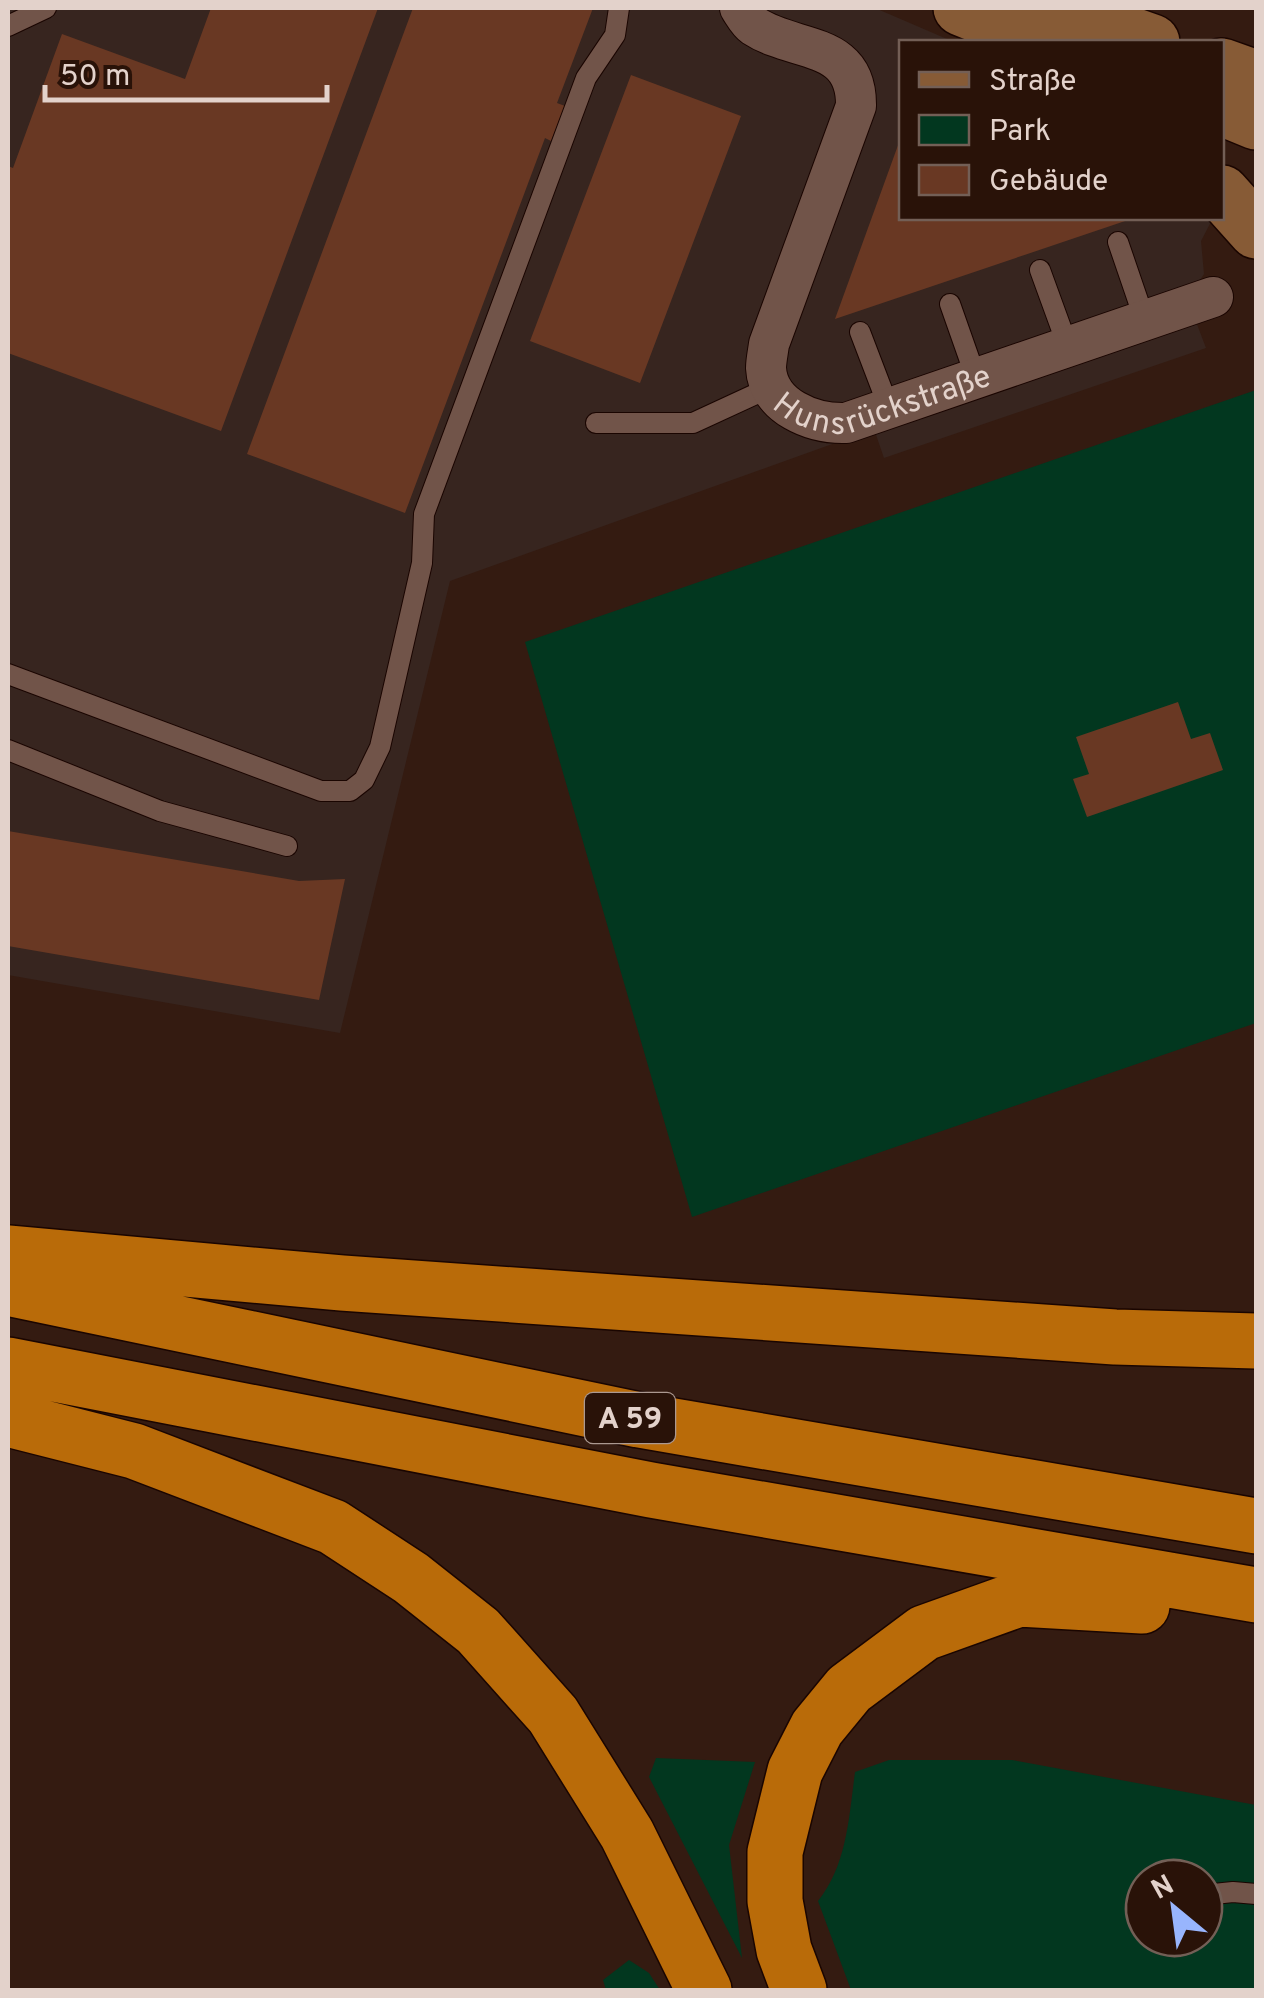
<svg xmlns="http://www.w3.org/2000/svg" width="1264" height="1998" font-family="Overpass,sans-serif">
  <rect width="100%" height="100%" fill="#341b11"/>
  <path fill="#37251f" d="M 8,8 L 875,8 L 954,42 L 902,42 L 902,218 L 1213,218 L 1201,241 L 1204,274 L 1198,283 L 1195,319 L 1206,348 L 884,458 L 874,429 L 450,581 L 340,1033 L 8,975 Z"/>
  <path fill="#02371f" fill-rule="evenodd" d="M 1256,390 L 1256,1023 L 692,1217 L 525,642 Z
    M 656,1758 L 755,1762 L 729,1845 L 742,1958 L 649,1777 Z
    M 889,1760 L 1012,1760 L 1256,1805 L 1256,1990 L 851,1990 L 818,1901 C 847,1865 849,1817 855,1772 ZM 1144,1878 L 1204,1878 L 1204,1938 L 1144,1938 Z
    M 629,1960 L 649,1973 L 660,1990 L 606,1990 L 603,1980 Z"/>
  <path fill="#693823" d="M 211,8 L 378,8 L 221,431 L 8,353 L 8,166 L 13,168 L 62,34 L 185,79 Z
    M 413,8 L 593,8 L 557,103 L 565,106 L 551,141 L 545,138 L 405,513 L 247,454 Z
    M 631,75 L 741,116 L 640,383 L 530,341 Z
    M 901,137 L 902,218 L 1134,218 L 835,319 Z
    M 1178,702 L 1191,739 L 1210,733 L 1223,770 L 1087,817 L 1073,779 L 1089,774 L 1076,737 Z
    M 8,831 L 299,881 L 345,879 L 319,1000 L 8,946 Z"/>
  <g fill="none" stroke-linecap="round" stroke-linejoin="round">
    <g stroke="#1a0500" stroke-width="22">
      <path id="service" d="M 8,26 L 46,8
        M 1118,242 L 1145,321
        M 1040,270 L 1068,347
        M 950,304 L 976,378
        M 860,332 L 889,408
        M 596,423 L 693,423 L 771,387
        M 8,674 L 321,791 L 350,791 L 364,780 L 380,747 L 422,563 L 424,514 L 586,78 L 615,35 L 619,8
        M 8,750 L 160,811 L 287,846
        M 1204,1895 L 1233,1892 L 1256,1894"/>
    </g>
    <g stroke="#1a0500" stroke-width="42">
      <g id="minor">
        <path id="s1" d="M 740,8 C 744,14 748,22 754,26 C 795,53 857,40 856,106 L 769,344 C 768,352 766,361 766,368 C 768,407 813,424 846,423 L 1213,297"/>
      </g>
    </g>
    <g stroke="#1a0500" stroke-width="58">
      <path id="secondary" d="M 961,8 L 1045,42
        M 1031,8 L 1104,25 L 1152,42
        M 1222,66 L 1256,78
        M 1222,108 L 1256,122
        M 1222,193 L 1256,231"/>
    </g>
    <g stroke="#1a0500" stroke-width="58">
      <path id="motorway" d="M 8,1253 L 342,1283 L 1115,1337 L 1256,1341
        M 8,1288 L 639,1420 L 1256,1526
        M 8,1365 L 651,1490 L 1256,1595
        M 8,1419 L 134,1451 L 333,1527 L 411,1578 L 478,1631 L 553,1715 L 627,1834 L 704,1990
        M 799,1990 L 784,1950 L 775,1901 L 775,1852 L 795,1771 L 817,1728 L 849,1689 L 924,1633 L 1019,1599 L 1142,1606"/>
    </g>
    <use href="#service" stroke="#715449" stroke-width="20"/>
    <use href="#minor" stroke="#715449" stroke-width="40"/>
    <use href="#secondary" stroke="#875b36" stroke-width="55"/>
    <use href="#motorway" stroke="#b96b09" stroke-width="55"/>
  </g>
  <g text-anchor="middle" stroke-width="8" stroke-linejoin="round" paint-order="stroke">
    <rect fill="#291208" stroke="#ab9890" stroke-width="2.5" x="585" y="1393" width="90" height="50" rx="8"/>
    <g font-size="30" font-weight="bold" fill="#e3d2cb">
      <text x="630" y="1428">A 59</text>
    </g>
    <g font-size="32" fill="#e3d2cb" stroke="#291208">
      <text dy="11" stroke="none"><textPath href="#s1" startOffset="588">Hunsrückstraße</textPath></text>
    </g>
  </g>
  <rect width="1264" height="1998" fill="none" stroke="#e3d2cb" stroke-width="20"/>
  <rect x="899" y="40" width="325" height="180" fill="#291208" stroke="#735f56" stroke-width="2.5"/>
  <rect x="919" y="72" width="50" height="15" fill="#875b36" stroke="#735f56" stroke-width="2.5"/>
  <text x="989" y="90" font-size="30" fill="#e3d2cb">Straße</text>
  <rect x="919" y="115" width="50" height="30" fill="#02371f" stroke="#735f56" stroke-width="2.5"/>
  <text x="989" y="140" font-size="30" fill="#e3d2cb">Park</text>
  <rect x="919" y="165" width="50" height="30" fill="#693823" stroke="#735f56" stroke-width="2.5"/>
  <text x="989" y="190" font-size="30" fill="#e3d2cb">Gebäude</text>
  <g transform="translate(1174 1908) rotate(331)"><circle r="48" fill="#291208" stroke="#735f56" stroke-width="2.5"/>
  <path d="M0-8L18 38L0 25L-18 38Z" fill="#98b5fd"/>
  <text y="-15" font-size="28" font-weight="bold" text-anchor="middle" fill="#e3d2cb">N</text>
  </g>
  <path d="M45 85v15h282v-15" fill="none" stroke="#e3d2cb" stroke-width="5"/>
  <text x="60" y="85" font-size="30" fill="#e3d2cb" stroke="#291208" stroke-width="8" paint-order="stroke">50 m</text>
</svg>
